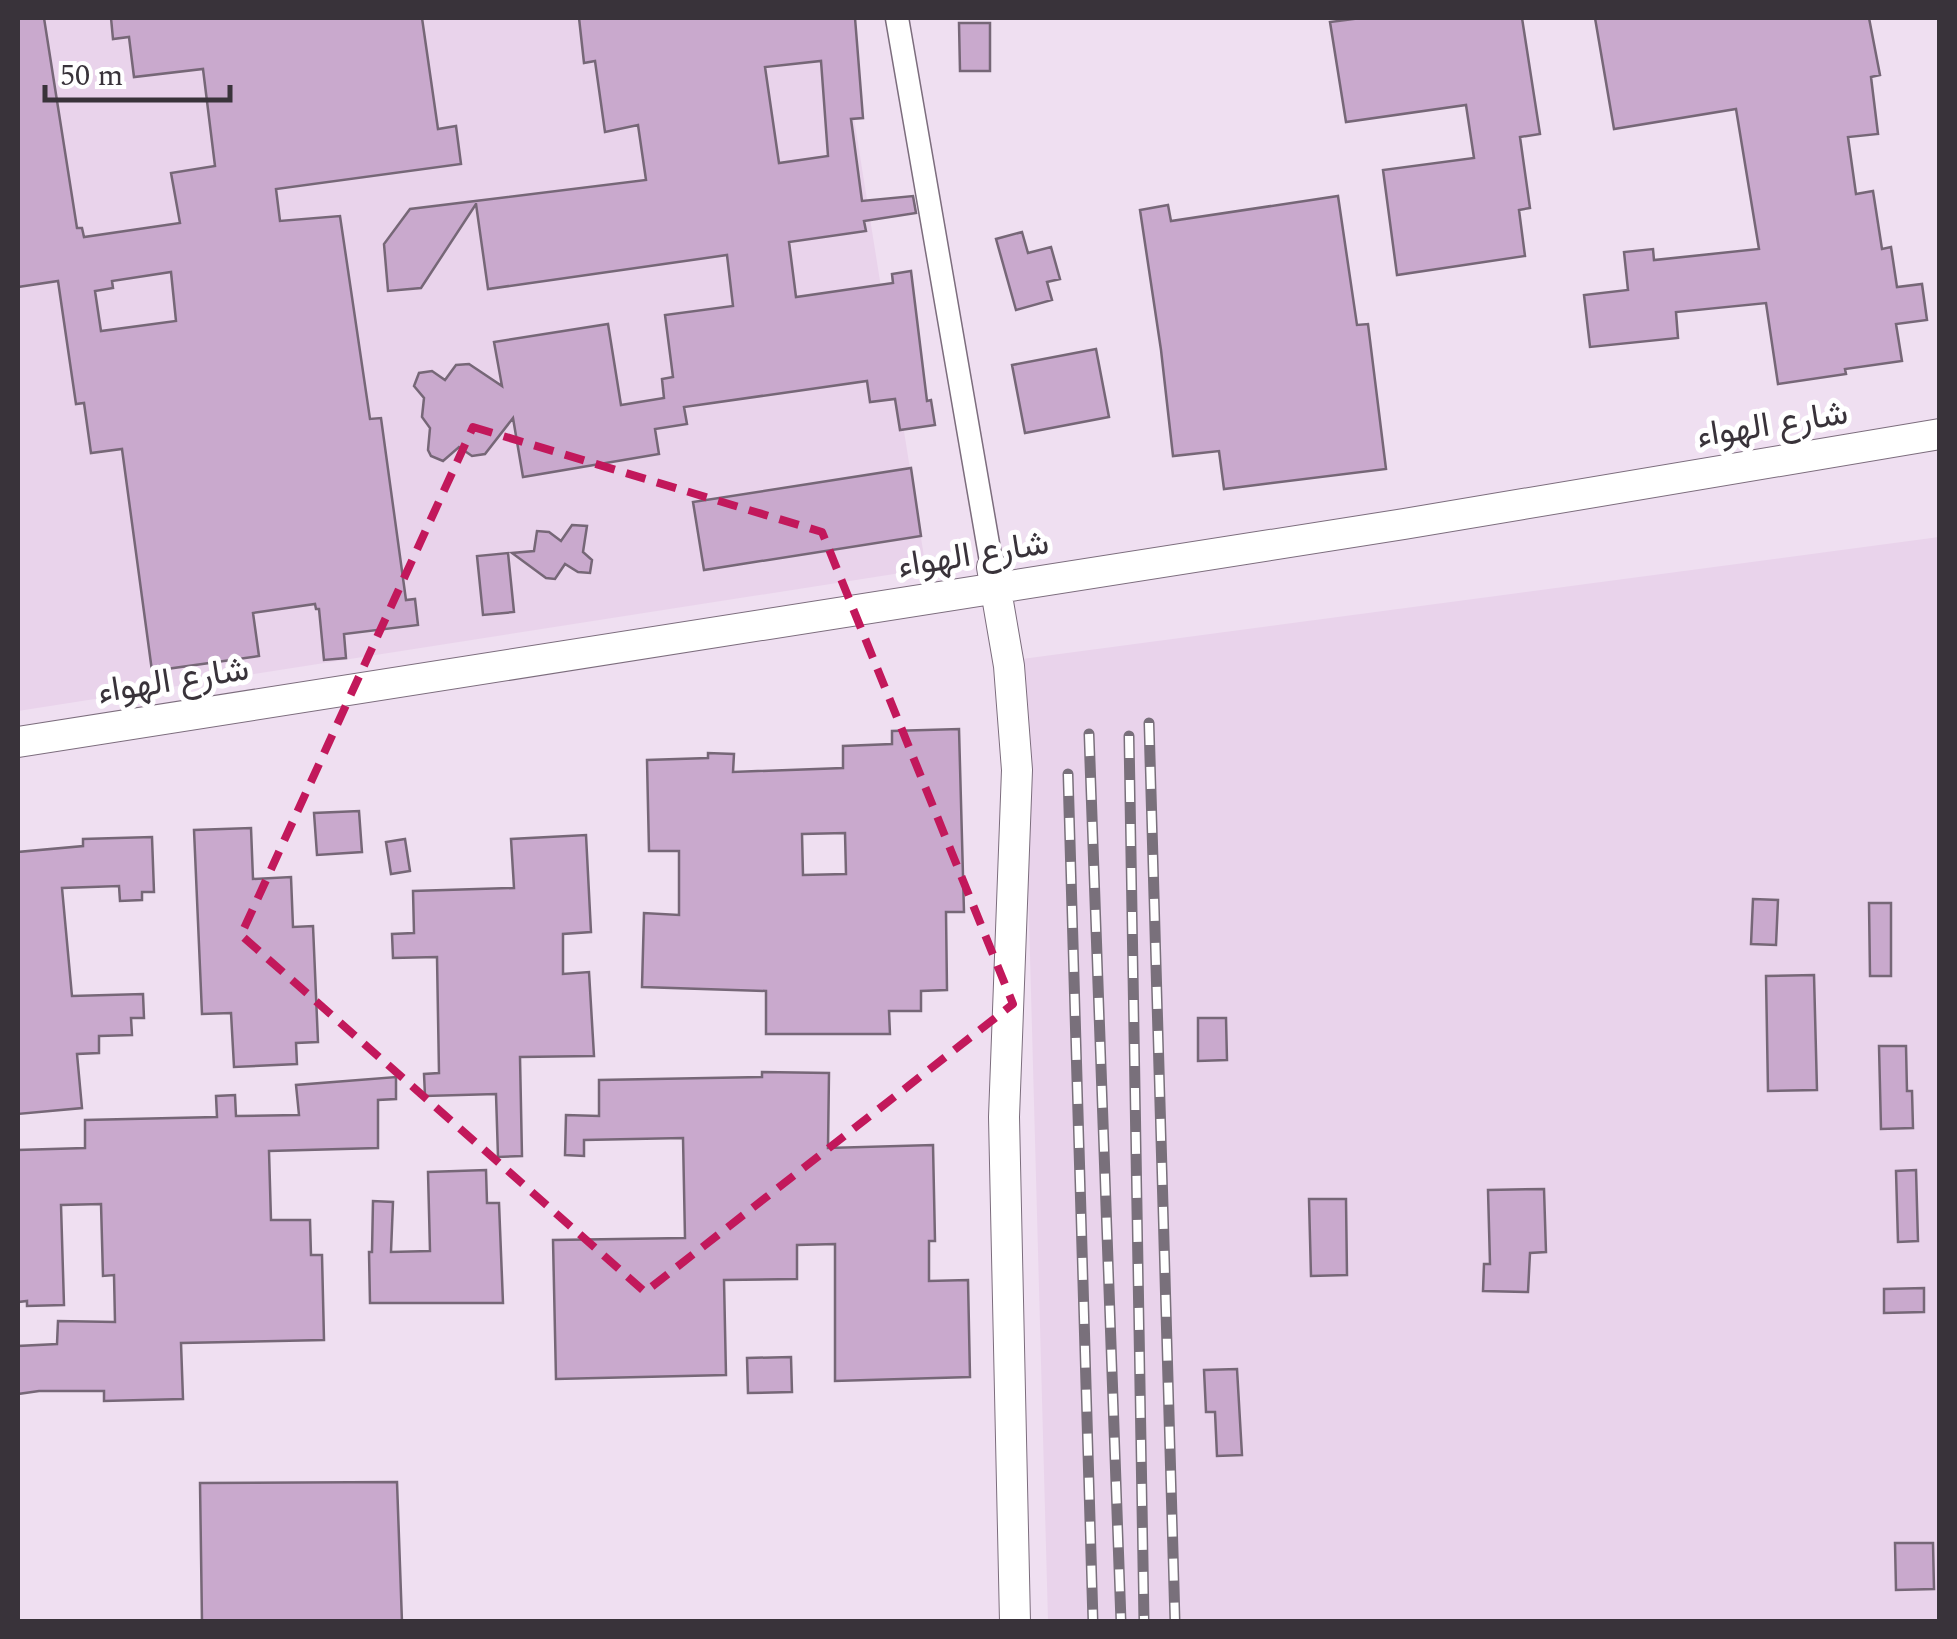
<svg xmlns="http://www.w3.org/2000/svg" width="1957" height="1639" font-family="Spectral,Vazirmatn,serif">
  <rect width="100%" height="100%" fill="#efdff1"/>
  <path fill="#e9d3eb" d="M 18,18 L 838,18 L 926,569 L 18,711 Z
    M 1939,537 L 1939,1621 L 1048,1621 L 1022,659 Z"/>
  <path fill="#c9a9cd" stroke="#766777" stroke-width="2.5" fill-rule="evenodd" d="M 18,18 L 44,18 L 77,228 L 82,228 L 84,237 L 180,223 L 171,173 L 215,166 L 203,69 L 134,77 L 129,37 L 113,39 L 111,18 L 422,18 L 438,129 L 456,126 L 461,164 L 276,189 L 280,221 L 340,216 L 370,419 L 381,418 L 406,600 L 415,599 L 418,625 L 344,634 L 346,658 L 324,660 L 319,609 L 316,609 L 315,604 L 253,613 L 259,656 L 152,671 L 122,449 L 91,453 L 84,403 L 76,404 L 58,281 L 18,287 ZM 171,272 L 176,321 L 101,331 L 95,291 L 113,288 L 112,281 Z
    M 579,18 L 855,18 L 863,118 L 851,119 L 862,201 L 913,196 L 916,213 L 864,221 L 866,231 L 789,242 L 796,297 L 893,283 L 892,274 L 911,271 L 927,401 L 931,400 L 935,425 L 900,430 L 895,399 L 870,402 L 867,381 L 684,407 L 687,424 L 655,429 L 659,454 L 523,477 L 513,418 L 485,454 L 472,456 L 459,447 L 443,461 L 431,456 L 428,450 L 430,428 L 422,417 L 424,398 L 414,386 L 419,373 L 432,371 L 445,380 L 456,365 L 469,364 L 502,386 L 494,342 L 608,324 L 621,405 L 664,398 L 662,379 L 673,377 L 665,315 L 733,306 L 727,255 L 488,289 L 476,204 L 421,288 L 388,291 L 384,244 L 410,209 L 646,180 L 638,125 L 605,132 L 595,61 L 584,63 ZM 821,61 L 828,156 L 779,163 L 765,67 Z
    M 1361,18 L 1522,18 L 1540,134 L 1520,137 L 1530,208 L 1519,210 L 1525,256 L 1397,275 L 1383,170 L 1474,158 L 1466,105 L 1346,122 L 1330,22 Z
    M 1595,18 L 1869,18 L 1880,75 L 1871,77 L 1878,134 L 1848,137 L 1856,194 L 1873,191 L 1882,249 L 1891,247 L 1897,287 L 1922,284 L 1927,320 L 1896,324 L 1902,361 L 1845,369 L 1846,374 L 1778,384 L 1766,303 L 1676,312 L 1678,338 L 1590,347 L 1584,295 L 1628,290 L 1624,252 L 1653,249 L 1654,260 L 1759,249 L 1736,109 L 1614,129 Z
    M 959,23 L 990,23 L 990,71 L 960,71 Z
    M 1338,196 L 1357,325 L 1368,324 L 1386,469 L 1224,489 L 1219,451 L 1173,456 L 1161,350 L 1140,210 L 1168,205 L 1171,221 Z
    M 1022,232 L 1028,253 L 1051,247 L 1060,279 L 1047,282 L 1052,300 L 1016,310 L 996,239 Z
    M 1096,349 L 1109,417 L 1025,433 L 1012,365 Z
    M 911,468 L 921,536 L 704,570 L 693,502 Z
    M 572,525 L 587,526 L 583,552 L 592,560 L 590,573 L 578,572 L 565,564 L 555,579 L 546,578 L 512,553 L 534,551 L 537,531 L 549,532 L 561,541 Z
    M 508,553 L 514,612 L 483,615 L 477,556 Z
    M 959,729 L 964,912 L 946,912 L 947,990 L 921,991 L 921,1011 L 889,1011 L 890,1034 L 766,1034 L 766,991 L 642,987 L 644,913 L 679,915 L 679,851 L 649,851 L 647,760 L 708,758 L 708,753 L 734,754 L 733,772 L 843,768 L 843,746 L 892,744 L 892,731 ZM 845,833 L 846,874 L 803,875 L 802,834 Z
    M 359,811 L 362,852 L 317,855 L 314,813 Z
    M 251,828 L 253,879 L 291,877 L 293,927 L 313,926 L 318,1042 L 296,1043 L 297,1064 L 234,1067 L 231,1013 L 202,1014 L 194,830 Z
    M 586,835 L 591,932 L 563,934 L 563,974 L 589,972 L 594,1056 L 520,1057 L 522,1156 L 498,1157 L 496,1094 L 425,1096 L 424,1074 L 439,1073 L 437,957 L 393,958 L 392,934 L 414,933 L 413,891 L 514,888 L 511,839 Z
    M 152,837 L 154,892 L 142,892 L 142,900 L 120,901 L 119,886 L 62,888 L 72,996 L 143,994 L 144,1018 L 131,1018 L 132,1035 L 99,1036 L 99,1053 L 77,1054 L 82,1108 L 18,1114 L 18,852 L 83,846 L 83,839 Z
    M 405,839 L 410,871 L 391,874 L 386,842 Z
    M 1753,899 L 1778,900 L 1776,945 L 1751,944 Z
    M 1869,903 L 1891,903 L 1891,976 L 1870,976 Z
    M 1814,975 L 1817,1090 L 1768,1091 L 1766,976 Z
    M 1198,1018 L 1226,1018 L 1227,1060 L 1198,1061 Z
    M 1879,1046 L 1906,1046 L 1907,1091 L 1912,1091 L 1913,1128 L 1881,1129 Z
    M 762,1072 L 829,1073 L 828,1148 L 933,1145 L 935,1241 L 929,1241 L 929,1281 L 968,1280 L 970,1377 L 835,1381 L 835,1244 L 797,1245 L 797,1279 L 724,1280 L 726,1375 L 556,1379 L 553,1240 L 685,1238 L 683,1138 L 584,1140 L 584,1156 L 565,1155 L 566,1115 L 599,1116 L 599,1080 L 762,1077 Z
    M 396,1077 L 396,1099 L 378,1100 L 378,1148 L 269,1151 L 271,1220 L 310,1220 L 311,1255 L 322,1255 L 324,1340 L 181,1343 L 183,1399 L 104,1401 L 104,1391 L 39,1391 L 18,1394 L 18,1346 L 57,1344 L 58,1321 L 115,1322 L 114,1275 L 103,1276 L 101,1204 L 61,1205 L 64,1305 L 27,1306 L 27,1301 L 18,1302 L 18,1150 L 85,1148 L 85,1120 L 217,1117 L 216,1096 L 235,1095 L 236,1116 L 299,1115 L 296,1085 Z
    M 486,1170 L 487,1203 L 499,1203 L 503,1303 L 370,1303 L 369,1252 L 372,1252 L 373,1201 L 393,1202 L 391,1252 L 430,1251 L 428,1172 Z
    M 1916,1170 L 1918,1241 L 1898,1242 L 1896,1171 Z
    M 1544,1189 L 1546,1252 L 1530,1253 L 1528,1292 L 1483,1291 L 1484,1264 L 1490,1264 L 1488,1190 Z
    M 1309,1199 L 1346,1199 L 1347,1275 L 1311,1276 Z
    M 1924,1288 L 1924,1312 L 1884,1313 L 1884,1289 Z
    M 791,1357 L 792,1392 L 748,1393 L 747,1358 Z
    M 1237,1369 L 1242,1455 L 1217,1456 L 1215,1412 L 1206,1412 L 1204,1370 Z
    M 397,1482 L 402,1622 L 202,1622 L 200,1483 Z
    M 1895,1543 L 1933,1543 L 1934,1589 L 1896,1590 Z"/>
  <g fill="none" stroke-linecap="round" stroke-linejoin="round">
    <g stroke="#7c6d7d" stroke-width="25">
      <path id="minor" d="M 897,18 L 992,567"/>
    </g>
    <g stroke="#7c6d7d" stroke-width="32">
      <path id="tertiary" d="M 992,567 L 1009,666 L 1017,770 L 1004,1117 L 1015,1622
        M 18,742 L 1404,524 L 1940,434"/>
    </g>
    <use href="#minor" stroke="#fff" stroke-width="22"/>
    <use href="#tertiary" stroke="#fff" stroke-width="30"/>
    <g stroke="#79707b" stroke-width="11">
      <path id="rail" d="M 1149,723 L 1175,1622
        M 1089,734 L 1121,1622
        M 1129,736 L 1144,1622
        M 1068,774 L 1093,1622"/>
    </g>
    <use href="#rail" stroke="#fff" stroke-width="8" stroke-dasharray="22" stroke-linecap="butt"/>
  </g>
  <path fill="none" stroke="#c2185b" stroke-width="8" stroke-dasharray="20 12" stroke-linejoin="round" d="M 473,427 L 822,532 L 1013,1004 L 645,1292 L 241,935 Z"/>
  <g text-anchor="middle" stroke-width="10" stroke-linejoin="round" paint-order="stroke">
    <g font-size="35" fill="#39333a" stroke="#fff">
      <text transform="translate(1772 423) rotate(-9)" y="12">شارع الهواء</text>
      <text transform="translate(973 553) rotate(-9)" y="12">شارع الهواء</text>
      <text transform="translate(173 679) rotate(-9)" y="12">شارع الهواء</text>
    </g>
  </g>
  <rect width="1957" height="1639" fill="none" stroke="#39333a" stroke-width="40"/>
  <path d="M45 85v15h185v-15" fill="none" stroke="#39333a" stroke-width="5"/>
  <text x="60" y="85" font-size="30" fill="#39333a" stroke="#ffffff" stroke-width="8" paint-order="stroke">50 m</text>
</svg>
